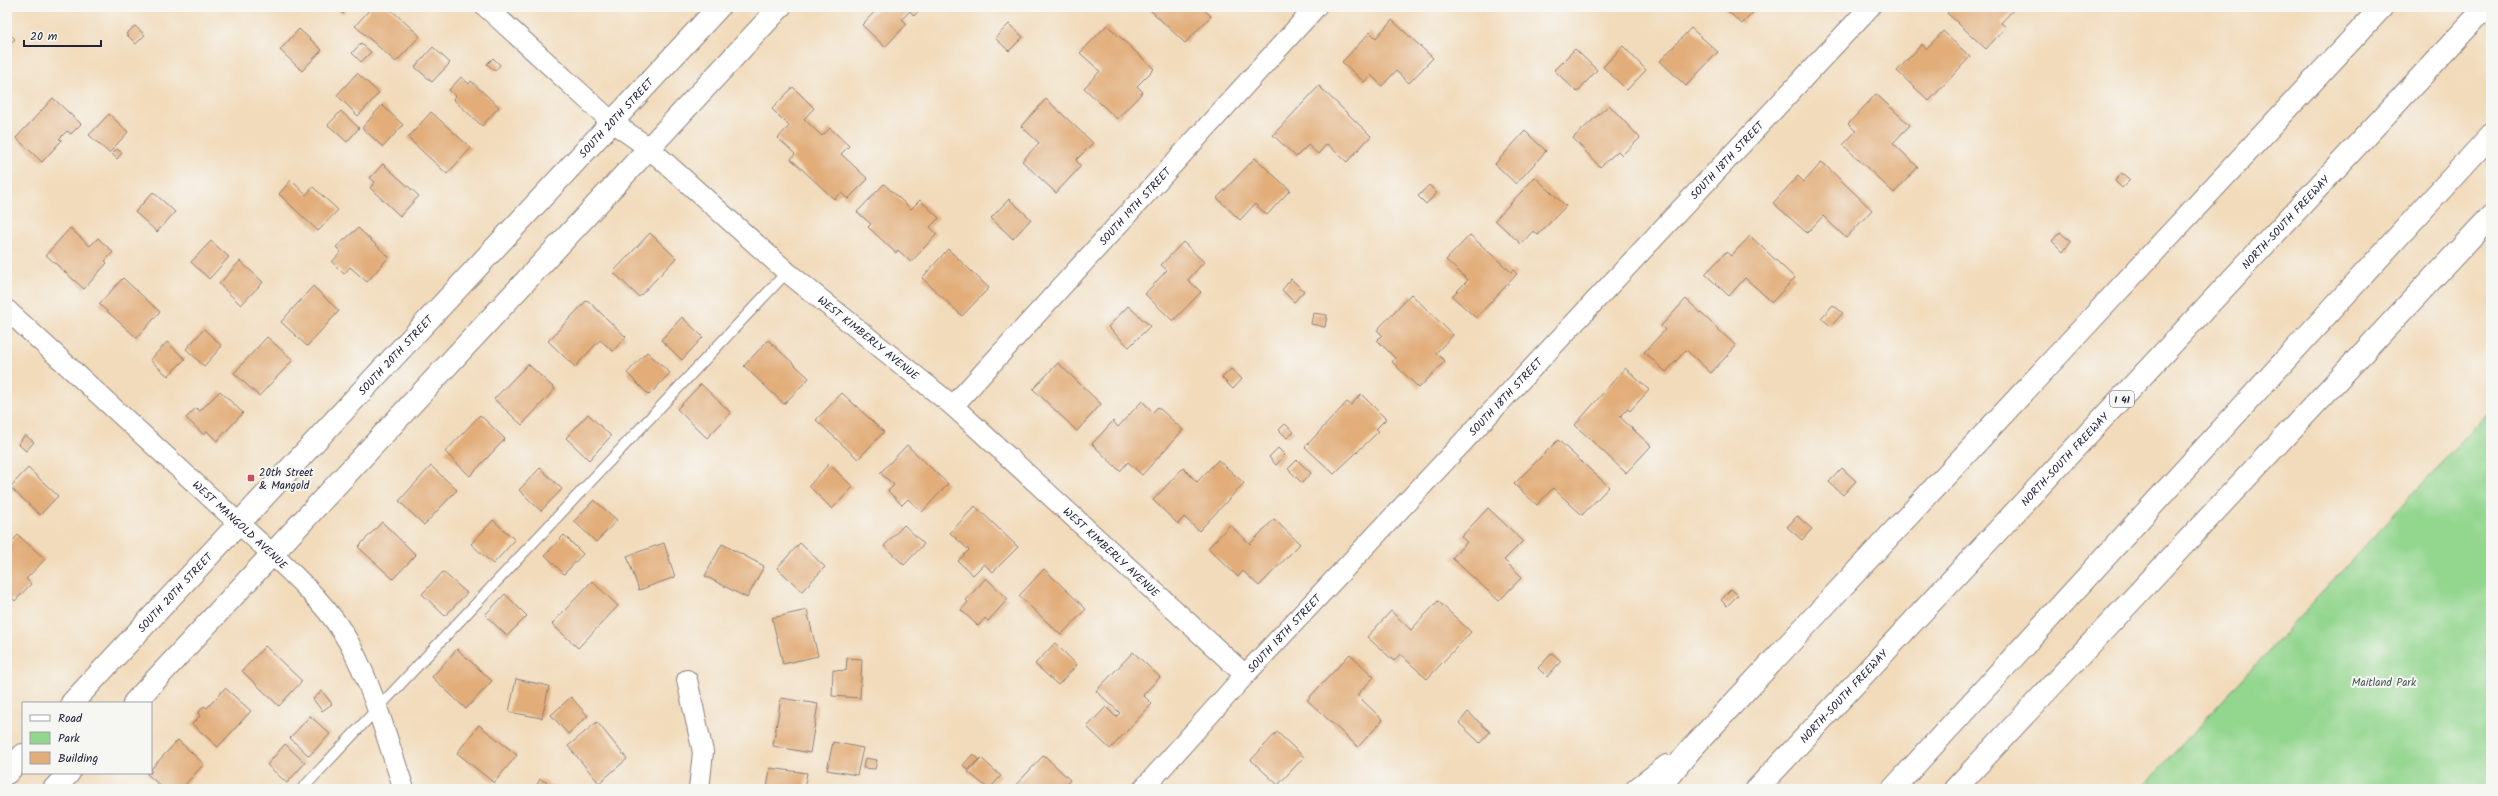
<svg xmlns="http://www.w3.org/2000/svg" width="2498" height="796" font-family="Kalam,sans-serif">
  <rect width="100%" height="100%" fill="#f6f6f2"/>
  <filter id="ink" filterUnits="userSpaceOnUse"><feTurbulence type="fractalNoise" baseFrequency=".025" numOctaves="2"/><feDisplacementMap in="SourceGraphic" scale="8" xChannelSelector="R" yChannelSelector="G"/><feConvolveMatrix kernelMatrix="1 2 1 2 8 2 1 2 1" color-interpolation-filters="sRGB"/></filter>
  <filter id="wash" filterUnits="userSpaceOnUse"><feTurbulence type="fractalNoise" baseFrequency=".012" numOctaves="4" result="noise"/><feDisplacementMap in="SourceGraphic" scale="16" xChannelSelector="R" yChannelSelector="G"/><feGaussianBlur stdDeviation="0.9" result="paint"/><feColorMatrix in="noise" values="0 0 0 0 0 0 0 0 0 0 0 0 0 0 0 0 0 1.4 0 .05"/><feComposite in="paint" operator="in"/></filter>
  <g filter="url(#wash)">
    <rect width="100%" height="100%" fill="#f2dbbb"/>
    <path fill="#93d68e" stroke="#5a7c64" d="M 2491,409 L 2491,789 L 2141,789 Z"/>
    <g id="blocks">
      <path fill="#e2ad79" d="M 335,7 L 349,7 L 343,14 Z
        M 372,7 L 388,7 L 420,36 L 396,62 L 355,26 Z
        M 879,7 L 922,7 L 914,16 L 910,11 L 902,19 L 907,24 L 885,47 L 862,25 Z
        M 1147,7 L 1201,7 L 1211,16 L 1185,43 Z
        M 1723,7 L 1758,7 L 1742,24 Z
        M 1953,7 L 2016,7 L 2001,23 L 2006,27 L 1986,49 L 1947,13 Z
        M 1392,20 L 1433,58 L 1409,83 L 1396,71 L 1382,86 L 1371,75 L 1364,82 L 1342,62 L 1370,32 L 1376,38 Z
        M 1009,24 L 1023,37 L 1009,51 L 995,38 Z
        M 1107,25 L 1154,69 L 1137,86 L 1143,92 L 1117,119 L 1084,88 L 1100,71 L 1080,53 Z
        M 135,26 L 145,35 L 136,44 L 126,34 Z
        M 1691,28 L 1718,52 L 1686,86 L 1660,61 Z
        M 299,29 L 322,50 L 302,71 L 280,50 Z
        M 7,31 L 15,39 L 7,48 Z
        M 1943,31 L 1970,57 L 1929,101 L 1897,71 L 1922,44 L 1926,49 Z
        M 361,43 L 371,52 L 361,62 L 352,53 Z
        M 1623,46 L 1646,70 L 1627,90 L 1603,67 Z
        M 433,47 L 450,63 L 432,82 L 415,67 Z
        M 1575,49 L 1597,70 L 1577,92 L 1554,70 Z
        M 493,58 L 500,65 L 495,71 L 487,64 Z
        M 357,73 L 379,93 L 358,116 L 337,95 Z
        M 461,77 L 469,84 L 471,81 L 499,107 L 482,126 L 453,99 L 456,96 L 449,90 Z
        M 1319,86 L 1371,136 L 1347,162 L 1327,144 L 1318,154 L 1308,145 L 1296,157 L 1273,135 Z
        M 793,87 L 814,108 L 804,119 L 822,136 L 830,128 L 849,146 L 841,154 L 868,179 L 848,199 L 841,193 L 834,199 L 791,159 L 795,154 L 778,138 L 789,126 L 772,109 Z
        M 1876,94 L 1910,125 L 1893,143 L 1918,167 L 1894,193 L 1843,145 L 1856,131 L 1848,124 Z
        M 53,98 L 81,124 L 71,134 L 67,131 L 59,139 L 62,140 L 42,162 L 16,138 Z
        M 1046,99 L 1093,143 L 1076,160 L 1081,166 L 1056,193 L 1022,161 L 1039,143 L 1021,126 Z
        M 382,105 L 403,125 L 383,147 L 362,128 Z
        M 1609,105 L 1640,138 L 1622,155 L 1618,151 L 1600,167 L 1573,138 Z
        M 341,111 L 359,128 L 347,142 L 328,125 Z
        M 431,112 L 471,148 L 447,174 L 408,138 Z
        M 109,114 L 128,132 L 109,153 L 89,135 Z
        M 1525,131 L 1546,151 L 1516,184 L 1495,164 Z
        M 117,149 L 122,153 L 117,159 L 112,154 Z
        M 1255,158 L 1290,190 L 1267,215 L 1255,204 L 1240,220 L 1217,198 Z
        M 1822,162 L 1872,210 L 1846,238 L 1823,216 L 1807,233 L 1773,203 L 1798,176 L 1804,182 Z
        M 383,164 L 419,196 L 400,216 L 370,188 L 375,182 L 370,178 Z
        M 2122,173 L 2130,180 L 2122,188 L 2115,181 Z
        M 1535,177 L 1566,206 L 1538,235 L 1533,231 L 1521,244 L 1495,220 Z
        M 291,180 L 306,195 L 313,187 L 338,210 L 318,231 L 279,194 Z
        M 884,184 L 911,209 L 920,200 L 939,218 L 930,227 L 937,234 L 911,262 L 898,250 L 896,253 L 868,227 L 871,224 L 857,212 Z
        M 1429,185 L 1437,193 L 1426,204 L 1418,196 Z
        M 153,192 L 175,212 L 157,232 L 135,212 Z
        M 1009,199 L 1031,219 L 1013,239 L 991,218 Z
        M 70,228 L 90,246 L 98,238 L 113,252 L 105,261 L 107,263 L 84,289 L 46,255 Z
        M 358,228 L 389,257 L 367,282 L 350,267 L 344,274 L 332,262 L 341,252 L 336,247 Z
        M 2060,232 L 2071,242 L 2063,252 L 2052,241 Z
        M 650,233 L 676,258 L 639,297 L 613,272 Z
        M 1470,235 L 1511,272 L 1513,270 L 1517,274 L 1476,318 L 1452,296 L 1468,280 L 1446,260 Z
        M 1750,236 L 1795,278 L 1772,302 L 1745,278 L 1729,296 L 1705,274 L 1726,252 L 1731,256 Z
        M 211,241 L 229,257 L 209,279 L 191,262 Z
        M 1183,242 L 1204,262 L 1188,280 L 1201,292 L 1173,321 L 1145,294 L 1167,270 L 1161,265 Z
        M 948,249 L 989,288 L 962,316 L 922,278 Z
        M 240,261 L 263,282 L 241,305 L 219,284 Z
        M 123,278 L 160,312 L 137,338 L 99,304 Z
        M 1291,279 L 1304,291 L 1294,302 L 1282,290 Z
        M 313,286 L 339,311 L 307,346 L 281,322 Z
        M 1411,294 L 1453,335 L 1436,353 L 1445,361 L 1419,388 L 1392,362 L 1395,358 L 1377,340 L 1382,335 L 1377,330 Z
        M 1686,299 L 1736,346 L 1711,373 L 1686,350 L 1666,372 L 1644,352 L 1665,330 L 1661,326 Z
        M 587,300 L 626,337 L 613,351 L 600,340 L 575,367 L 548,341 Z
        M 1833,305 L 1843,313 L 1831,326 L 1821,318 Z
        M 1128,306 L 1150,326 L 1129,347 L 1108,327 Z
        M 1313,313 L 1327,315 L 1325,327 L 1311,324 Z
        M 682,317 L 703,337 L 682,360 L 661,340 Z
        M 204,329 L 222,346 L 204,366 L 186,349 Z
        M 267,337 L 293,360 L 259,396 L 234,373 Z
        M 768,340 L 809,378 L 784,404 L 744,366 Z
        M 167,342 L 185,359 L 168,376 L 150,360 Z
        M 647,352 L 670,373 L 649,395 L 627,373 Z
        M 1058,363 L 1101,404 L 1077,431 L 1033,389 Z
        M 528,364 L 555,389 L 522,425 L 494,399 Z
        M 1625,368 L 1649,390 L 1630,411 L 1628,409 L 1620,417 L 1651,446 L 1626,473 L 1575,425 Z
        M 1231,369 L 1242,379 L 1233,389 L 1222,378 Z
        M 701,384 L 731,413 L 707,438 L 677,409 Z
        M 220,391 L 243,413 L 217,441 L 207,431 L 204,435 L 186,418 L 196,408 L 200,411 Z
        M 842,393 L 884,432 L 858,459 L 816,420 Z
        M 1361,394 L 1386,419 L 1376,429 L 1379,431 L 1334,474 L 1305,447 L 1347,402 L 1351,405 Z
        M 1142,401 L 1153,412 L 1158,407 L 1183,430 L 1142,475 L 1128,462 L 1120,471 L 1092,444 L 1113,421 L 1118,427 Z
        M 588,414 L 611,436 L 589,460 L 566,438 Z
        M 480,415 L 505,439 L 470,476 L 445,452 Z
        M 1285,424 L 1294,432 L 1287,438 L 1279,430 Z
        M 25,435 L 34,442 L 26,451 L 18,444 Z
        M 1558,440 L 1609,487 L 1582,515 L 1553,488 L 1537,505 L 1514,484 Z
        M 907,445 L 948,484 L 922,512 L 908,499 L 902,505 L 888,491 L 894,485 L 880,473 Z
        M 1278,448 L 1285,455 L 1276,465 L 1269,457 Z
        M 1218,460 L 1244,483 L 1199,531 L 1184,517 L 1178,524 L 1153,500 L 1183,468 L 1197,482 Z
        M 1297,460 L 1311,473 L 1302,483 L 1288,469 Z
        M 829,464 L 853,487 L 832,509 L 809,486 Z
        M 431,466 L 457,490 L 424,525 L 399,501 Z
        M 28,468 L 58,496 L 40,515 L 10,487 Z
        M 540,468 L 562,489 L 541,511 L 519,490 Z
        M 1842,468 L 1856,481 L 1843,495 L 1829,482 Z
        M 594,500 L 617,520 L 596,542 L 574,521 Z
        M 975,506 L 1018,547 L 993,572 L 984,564 L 973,575 L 958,561 L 969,550 L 950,533 Z
        M 1488,508 L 1523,541 L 1504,560 L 1522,577 L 1499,601 L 1452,558 L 1467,542 L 1461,537 Z
        M 1797,516 L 1812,529 L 1802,540 L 1787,527 Z
        M 1274,519 L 1300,544 L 1259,586 L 1243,571 L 1238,577 L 1208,548 L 1230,525 L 1250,544 Z
        M 493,520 L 515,540 L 493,564 L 471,544 Z
        M 382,522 L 416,555 L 393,579 L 358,547 Z
        M 904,525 L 924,544 L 904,565 L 884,546 Z
        M 18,535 L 45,559 L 26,579 L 31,584 L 15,601 L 12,598 L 7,603 L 7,547 Z
        M 564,535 L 583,554 L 564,574 L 545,555 Z
        M 664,543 L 675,577 L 639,590 L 627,556 Z
        M 800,543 L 825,567 L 802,591 L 777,568 Z
        M 722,544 L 764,566 L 747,598 L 705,576 Z
        M 1044,569 L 1086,609 L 1061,635 L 1019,596 Z
        M 443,572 L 467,593 L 445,616 L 422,594 Z
        M 986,578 L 1008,599 L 988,621 L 985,618 L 978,626 L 961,610 L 968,602 L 966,600 Z
        M 592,581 L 618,606 L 578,648 L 552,624 Z
        M 1731,589 L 1738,595 L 1727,606 L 1721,600 Z
        M 505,594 L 527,616 L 507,636 L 485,615 Z
        M 1438,601 L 1471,632 L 1427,679 L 1400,654 L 1394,661 L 1367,637 L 1391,611 L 1411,630 Z
        M 807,610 L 818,656 L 783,664 L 772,618 Z
        M 1055,643 L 1077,665 L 1058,685 L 1035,664 Z
        M 265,646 L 302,681 L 279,706 L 242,671 Z
        M 457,649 L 492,681 L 466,709 L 432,677 Z
        M 1133,652 L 1160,677 L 1143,695 L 1152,704 L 1110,749 L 1087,727 L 1106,707 L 1116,717 L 1120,713 L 1096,691 Z
        M 1552,653 L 1561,661 L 1547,677 L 1538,668 Z
        M 1350,654 L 1374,677 L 1357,695 L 1383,720 L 1358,747 L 1307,700 Z
        M 847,658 L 862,659 L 860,698 L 832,696 L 833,670 L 846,671 Z
        M 516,679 L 549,686 L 542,718 L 509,712 Z
        M 225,688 L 251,711 L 218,747 L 192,724 L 200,716 L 198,713 L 204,706 L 207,708 Z
        M 322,691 L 332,704 L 322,711 L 313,699 Z
        M 571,697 L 588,716 L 568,734 L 551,715 Z
        M 781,698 L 818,704 L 810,753 L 773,746 Z
        M 1468,712 L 1490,732 L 1480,743 L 1459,723 Z
        M 310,716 L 330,734 L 309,756 L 290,738 Z
        M 597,722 L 627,759 L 599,783 L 568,746 Z
        M 479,725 L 517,755 L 494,783 L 457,753 Z
        M 1277,732 L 1304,757 L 1278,785 L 1251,760 Z
        M 178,740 L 204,764 L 181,789 L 164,789 L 146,773 L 151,773 L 151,769 Z
        M 833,742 L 863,748 L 857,775 L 827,770 Z
        M 285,744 L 305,763 L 287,783 L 267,765 Z
        M 973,754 L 979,759 L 968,770 L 963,765 Z
        M 1044,755 L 1070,780 L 1062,789 L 1012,789 Z
        M 865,758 L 877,760 L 875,769 L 863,768 Z
        M 981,758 L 1001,776 L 989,789 L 968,772 Z
        M 770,768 L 807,773 L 804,789 L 767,789 Z
        M 540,779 L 559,789 L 535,789 Z"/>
    </g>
  </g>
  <g filter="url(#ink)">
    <use href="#blocks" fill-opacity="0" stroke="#8a7e7b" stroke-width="1"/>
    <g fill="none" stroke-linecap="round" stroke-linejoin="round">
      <g stroke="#8a7e7b" stroke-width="12">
        <path id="lane" d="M 302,789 L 787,272"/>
      </g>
      <g stroke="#8a7e7b" stroke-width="22">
        <g id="street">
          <path id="s1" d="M 486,7 L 612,122 L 649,148 L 787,272 L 953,406 L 1245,675"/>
          <path id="s2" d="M 7,310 L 271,553 C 299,580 330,608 349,643 C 374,689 387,740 404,789"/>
          <path id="s3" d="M 953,406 L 1316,7"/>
          <path d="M 687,680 L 703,752 L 699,789"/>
          <path id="s4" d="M 1143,789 L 1245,675 L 1870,7"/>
        </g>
      </g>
      <g stroke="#8a7e7b" stroke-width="24">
        <g id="secondary">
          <path id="s5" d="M 72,703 L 719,7"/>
          <path d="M 134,703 L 780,7"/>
          <path d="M 7,773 L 23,755"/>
          <path d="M 54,789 L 69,773"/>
        </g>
      </g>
      <g stroke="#8a7e7b" stroke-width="24">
        <g id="highway">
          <path d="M 1637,789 L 1667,766"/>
          <path d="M 1658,789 L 1692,748 L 2382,7"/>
          <path id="s6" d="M 1757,789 L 2486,7"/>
          <path d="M 1893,789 L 2491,135"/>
          <path d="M 1955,789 L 2491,216"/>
        </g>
      </g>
      <use href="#lane" stroke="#fff" stroke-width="10"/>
      <use href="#street" stroke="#fff" stroke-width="20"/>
      <use href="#secondary" stroke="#fff" stroke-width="22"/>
      <use href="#highway" stroke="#fff" stroke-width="22"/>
    </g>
  </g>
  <rect fill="#d1495b" stroke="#f6f6f2" stroke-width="1.5" x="247" y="474" width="8" height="8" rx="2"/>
  <g text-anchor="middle" stroke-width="4" stroke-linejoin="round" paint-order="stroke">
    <rect fill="#f6f6f2" stroke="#626272" stroke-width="1" x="2110" y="391" width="24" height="16" rx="3"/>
    <g font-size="10" font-weight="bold" fill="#22223b">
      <text x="2122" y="403">I 41</text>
    </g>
    <g font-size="11" fill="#22223b" stroke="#f6f6f2">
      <text dy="4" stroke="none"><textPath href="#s5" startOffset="799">SOUTH 20TH STREET</textPath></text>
      <text dy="4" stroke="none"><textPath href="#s4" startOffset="858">SOUTH 18TH STREET</textPath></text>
      <text dy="4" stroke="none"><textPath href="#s3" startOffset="270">SOUTH 19TH STREET</textPath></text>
      <text dy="4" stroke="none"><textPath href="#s6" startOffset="775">NORTH-SOUTH FREEWAY</textPath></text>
      <text dy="4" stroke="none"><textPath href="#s1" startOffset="506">WEST KIMBERLY AVENUE</textPath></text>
      <text dy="4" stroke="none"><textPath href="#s5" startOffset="475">SOUTH 20TH STREET</textPath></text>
      <text dy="4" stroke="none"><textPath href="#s4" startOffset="534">SOUTH 18TH STREET</textPath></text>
      <text dy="4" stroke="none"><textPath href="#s6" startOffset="451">NORTH-SOUTH FREEWAY</textPath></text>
      <text dy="4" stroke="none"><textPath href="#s2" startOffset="317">WEST MANGOLD AVENUE</textPath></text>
      <text dy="4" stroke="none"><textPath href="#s1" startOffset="830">WEST KIMBERLY AVENUE</textPath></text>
      <text dy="4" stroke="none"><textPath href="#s5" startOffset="151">SOUTH 20TH STREET</textPath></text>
      <text dy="4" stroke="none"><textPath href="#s4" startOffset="210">SOUTH 18TH STREET</textPath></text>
      <text dy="4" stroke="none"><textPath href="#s6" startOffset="127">NORTH-SOUTH FREEWAY</textPath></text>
    </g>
    <g font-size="11" fill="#22223b" stroke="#f6f6f2" text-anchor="start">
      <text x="259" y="476">20th Street<tspan x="259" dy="13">&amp; Mangold</tspan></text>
    </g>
    <g font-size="11" fill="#445854" stroke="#f6f6f2">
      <text x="2384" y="686">Maitland Park</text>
    </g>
  </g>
  <rect width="2498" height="796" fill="none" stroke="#f6f6f2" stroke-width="24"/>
  <rect x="22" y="702" width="130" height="72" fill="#f6f6f2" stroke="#a1a1a9"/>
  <rect x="30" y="715" width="20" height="6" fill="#ffffff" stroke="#a1a1a9"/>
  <text x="58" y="722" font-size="12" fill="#22223b">Road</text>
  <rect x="30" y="732" width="20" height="12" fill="#93d68e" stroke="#a1a1a9"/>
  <text x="58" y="742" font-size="12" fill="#22223b">Park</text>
  <rect x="30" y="752" width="20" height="12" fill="#e2ad79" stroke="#a1a1a9"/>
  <text x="58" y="762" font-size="12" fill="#22223b">Building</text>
  <path d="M24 40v6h77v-6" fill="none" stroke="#22223b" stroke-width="2"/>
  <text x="30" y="40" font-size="12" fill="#22223b" stroke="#f6f6f2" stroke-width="3" paint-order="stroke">20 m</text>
</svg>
